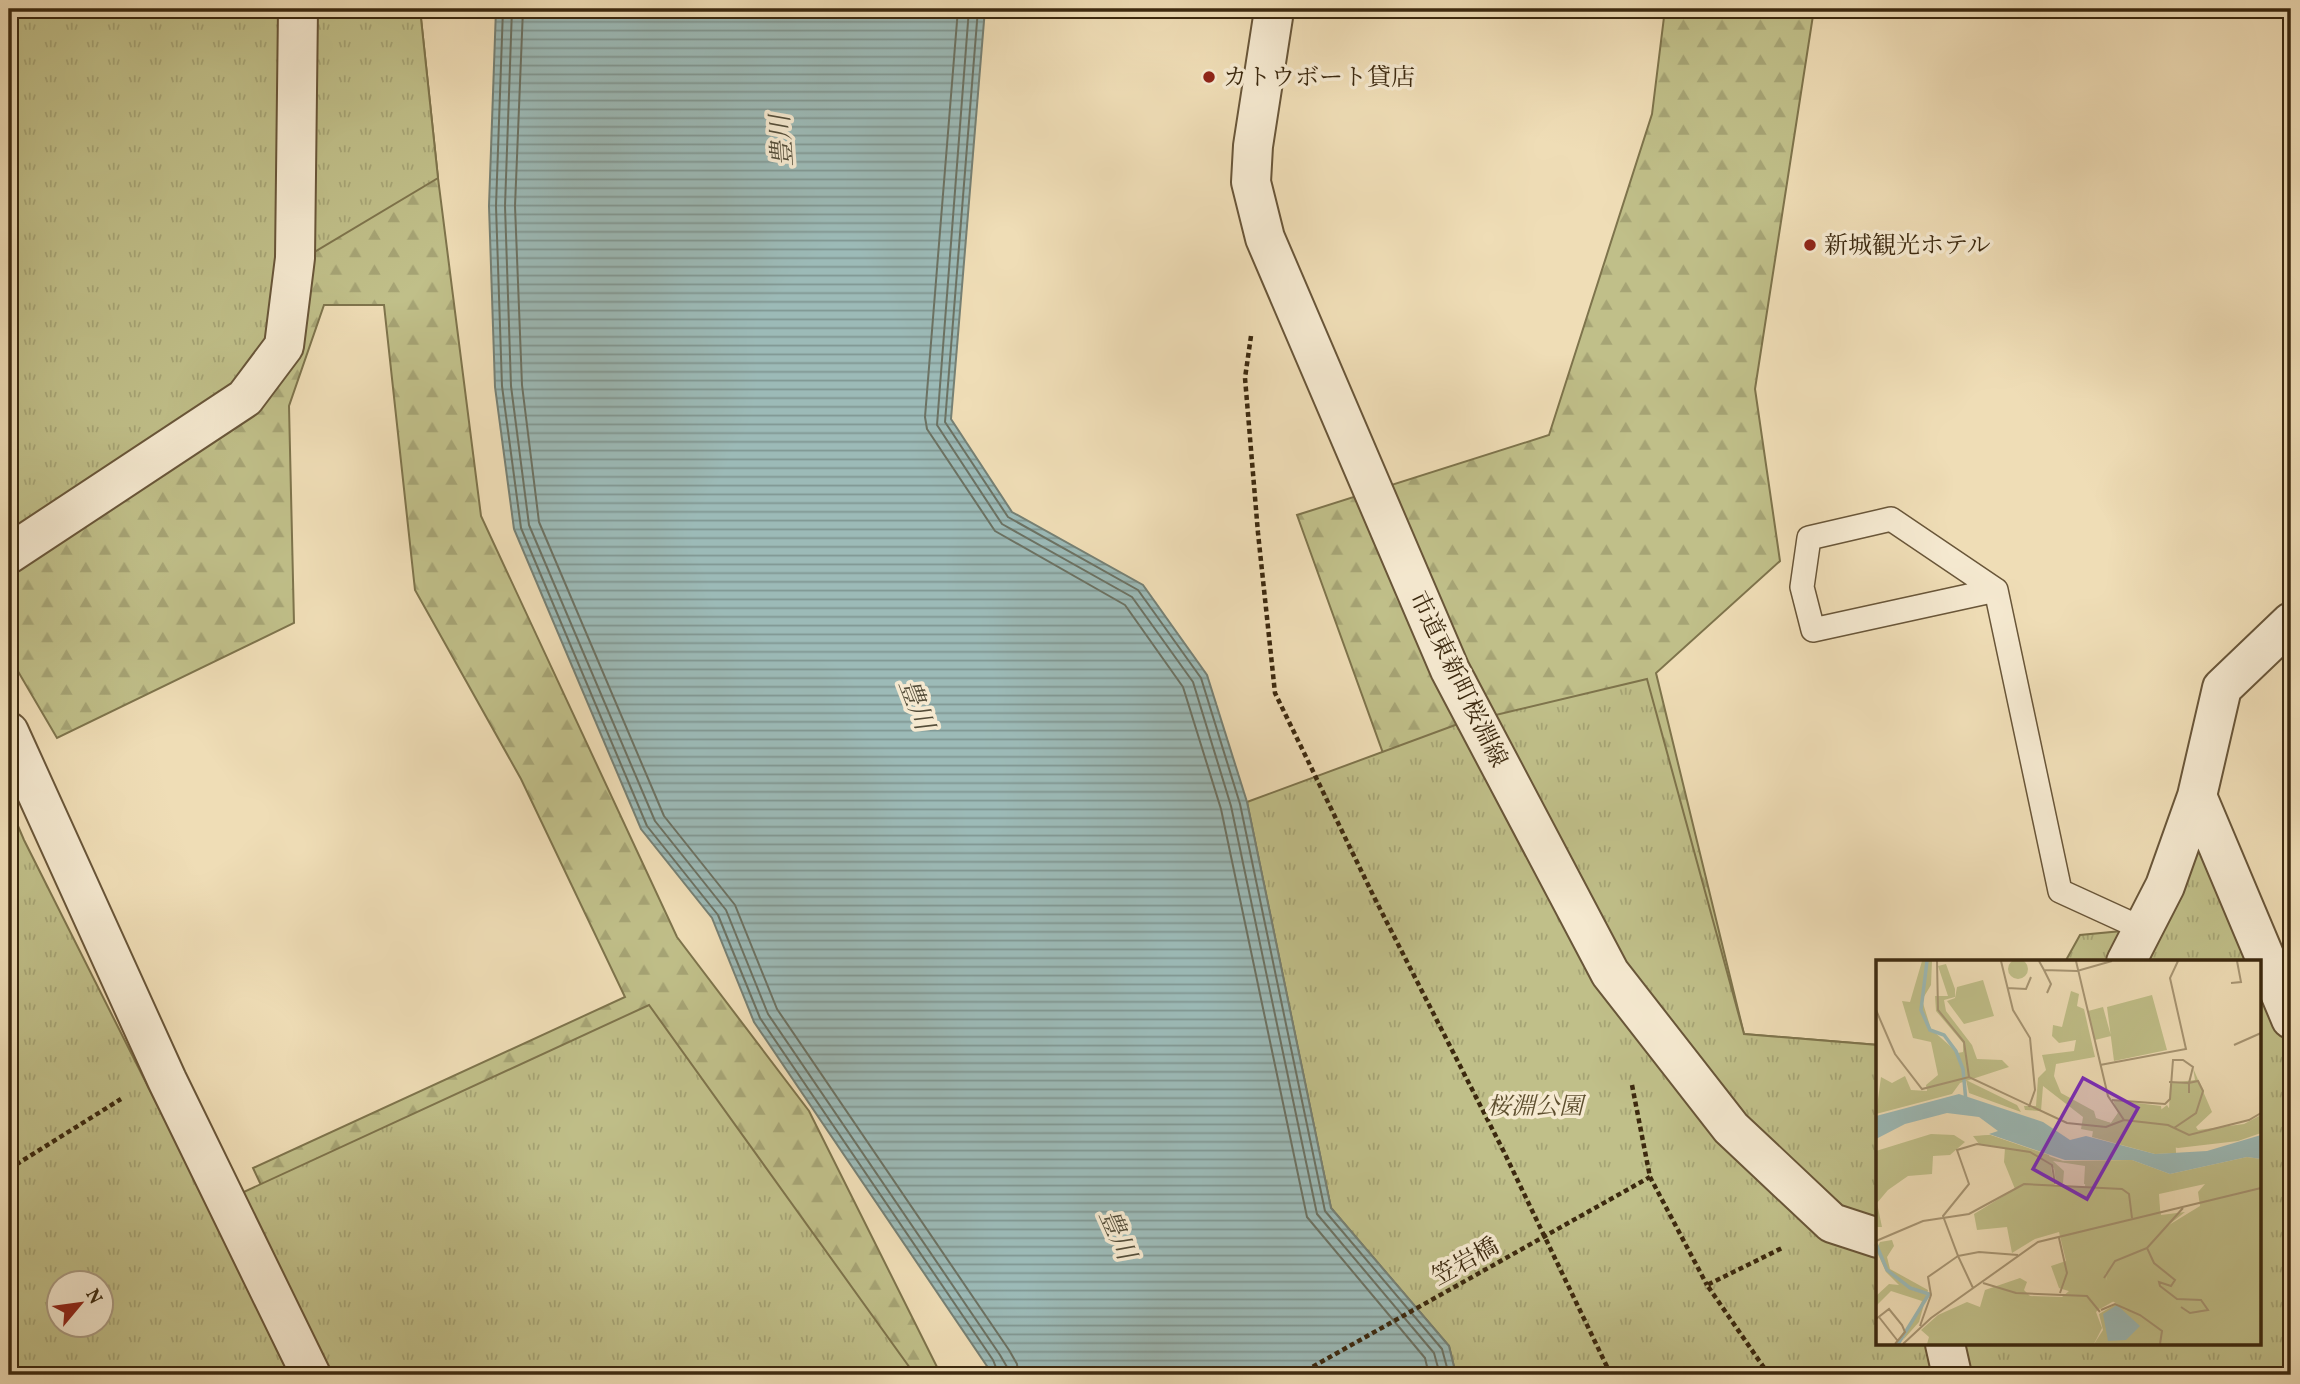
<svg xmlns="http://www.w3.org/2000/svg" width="2300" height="1384" font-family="Vollkorn,'Noto Serif JP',serif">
  <defs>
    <pattern id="forest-firs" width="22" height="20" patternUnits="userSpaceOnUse" patternTransform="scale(1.75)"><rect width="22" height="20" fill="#c0bf89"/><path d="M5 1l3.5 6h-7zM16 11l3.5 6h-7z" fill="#a6a475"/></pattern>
    <pattern id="park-tufts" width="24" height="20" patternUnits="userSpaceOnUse" patternTransform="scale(1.75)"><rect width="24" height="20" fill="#c0bf89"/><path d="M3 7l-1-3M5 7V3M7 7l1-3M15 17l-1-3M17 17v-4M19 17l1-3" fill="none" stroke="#a6a475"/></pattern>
    <pattern id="water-rules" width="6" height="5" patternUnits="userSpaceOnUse" patternTransform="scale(1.75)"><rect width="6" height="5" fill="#9cbab7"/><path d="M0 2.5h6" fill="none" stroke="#809793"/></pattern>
  </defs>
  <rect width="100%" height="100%" fill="#efddb6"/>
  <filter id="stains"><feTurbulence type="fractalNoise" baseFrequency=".00286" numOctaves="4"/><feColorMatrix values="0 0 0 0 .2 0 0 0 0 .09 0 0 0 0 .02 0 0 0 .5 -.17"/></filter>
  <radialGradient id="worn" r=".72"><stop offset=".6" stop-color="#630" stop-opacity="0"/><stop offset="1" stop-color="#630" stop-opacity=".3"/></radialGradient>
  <path fill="url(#forest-firs)" stroke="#7e744c" stroke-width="2" d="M 420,9 L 438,178 L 481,516 L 677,937 L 809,1111 L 941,1375 L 350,1375 L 253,1168 L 625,997 L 521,779 L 415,590 L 384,305 L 324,305 L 289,406 L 294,623 L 57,738 L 9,656 L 9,552 L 321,100 Z
    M 1665,9 L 1814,9 L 1755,389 L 1780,561 L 1656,673 L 1744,1034 L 1878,1045 L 1878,1344 L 1599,1375 L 1418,850 L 1297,515 L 1549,435 L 1652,114 Z"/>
  <path fill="url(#park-tufts)" stroke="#7e744c" stroke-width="2" fill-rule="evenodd" d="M 9,9 L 420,9 L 438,178 L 286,269 L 275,340 L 240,390 L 9,530 Z
    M 1647,679 L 1744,1034 L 1878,1045 L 1878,1344 L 2260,1344 L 2260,974 L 2291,1051 L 2291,1375 L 1456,1375 L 1449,1346 L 1331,1208 L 1247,802 L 1458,724 Z
    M 9,805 L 24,840 L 209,1208 L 649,1005 L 915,1375 L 9,1375 ZM 60,1282 L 102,1282 L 102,1324 L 60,1324 Z
    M 2199,827 L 2255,962 L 2065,962 L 2080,935 L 2143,929 Z"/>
  <path fill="url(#water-rules)" stroke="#768074" stroke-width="2" d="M 496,9 L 985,9 L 951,419 L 1012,512 L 1143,585 L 1207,675 L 1247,802 L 1331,1208 L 1449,1346 L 1456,1375 L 993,1375 L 754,1022 L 712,918 L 641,829 L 514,529 L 495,387 L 489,206 Z"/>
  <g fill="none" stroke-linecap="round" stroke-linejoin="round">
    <path stroke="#6c7263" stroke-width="2" d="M 503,9 L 496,206 L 502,386 L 521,528 L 647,826 L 718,915 L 760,1018 L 993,1360 L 999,1375
      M 512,9 L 505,206 L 511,386 L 529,525 L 655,821 L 726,910 L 768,1014 L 1000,1355 L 1007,1367 L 1008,1375
      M 523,9 L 515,206 L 522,385 L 539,522 L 664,816 L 735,905 L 777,1009 L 1009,1350 L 1017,1364 L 1018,1375
      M 958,9 L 925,417 L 927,429 L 995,531 L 1125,605 L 1183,687 L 1221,809 L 1307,1217 L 1425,1358 L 1429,1375
      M 969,9 L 937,425 L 1002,524 L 1132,597 L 1193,682 L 1231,806 L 1317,1214 L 1434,1353 L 1440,1375
      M 978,9 L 945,422 L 1008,517 L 1138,590 L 1201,678 L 1240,804 L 1325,1211 L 1442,1349 L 1449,1375"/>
    <g stroke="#695639" stroke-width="26">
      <path id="lane" d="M 1996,590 L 1813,630 L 1802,587 L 1809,538 L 1891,519 L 1996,590 L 2060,891 L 2143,929"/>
    </g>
    <g stroke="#695639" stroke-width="42">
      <path id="street" d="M 1272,9 L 1273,17 L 1253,146 L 1251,182 L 1265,238 L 1450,670 L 1610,973 L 1731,1128 L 1832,1223 L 1878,1238
        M 9,554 L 245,398 L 284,346 L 295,258 L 298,9
        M 9,732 L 167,1080 L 311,1375
        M 2197,796 L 2291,1019
        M 2126,962 L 2165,886 L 2197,796 L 2222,688 L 2291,622
        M 1945,1344 L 1952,1375"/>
    </g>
    <path stroke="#3c290f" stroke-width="4.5" stroke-dasharray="5 3.5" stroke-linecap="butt" d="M 1251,336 L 1245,378 L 1258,533 L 1275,693 L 1374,897 L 1504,1152 L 1611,1375
      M 1632,1085 L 1650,1177 L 1707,1285
      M 9,1169 L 121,1099
      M 1769,1375 L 1707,1285 L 1784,1247"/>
    <use href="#lane" stroke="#f5e9d0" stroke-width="23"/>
    <use href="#street" stroke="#f5e9d0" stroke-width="38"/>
    <path stroke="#3c290f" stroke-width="4.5" stroke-dasharray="5 3.5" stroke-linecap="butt" d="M 1298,1375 L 1650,1177"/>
  </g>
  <g fill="#8f2418" stroke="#f5e9d0" stroke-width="2.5">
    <circle cx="1209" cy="77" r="7"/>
    <circle cx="1810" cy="245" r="7"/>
  </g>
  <g text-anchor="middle" stroke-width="7" stroke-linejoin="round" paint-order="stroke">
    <g font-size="24" fill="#3c290f" stroke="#f5e9d0" text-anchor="start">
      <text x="1223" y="85">カトウボート貸店</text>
      <text x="1824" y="253">新城観光ホテル</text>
    </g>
    <g font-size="24" fill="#3c290f" stroke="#f5e9d0">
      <text transform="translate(1459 679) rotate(64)" y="8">市道東新町桜淵線</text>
      <text transform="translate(1465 1261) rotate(-29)" y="8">笠岩橋</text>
    </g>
    <g font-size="24" font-style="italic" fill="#5d4e2e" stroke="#f5e9d0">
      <text x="1535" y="1114">桜淵公園</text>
    </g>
    <g font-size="26" font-style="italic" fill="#544d39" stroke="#f5e9d0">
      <text transform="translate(781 141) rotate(-94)" y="9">豊川</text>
      <text transform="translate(917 704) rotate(69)" y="9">豊川</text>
      <text transform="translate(1118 1234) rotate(66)" y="9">豊川</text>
    </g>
  </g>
  <g transform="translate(1876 960)">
    <rect width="385" height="385" fill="#efddb6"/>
    <path d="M 46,1 L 56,1 L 55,25 L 46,40 L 55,69 L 82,93 L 87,92 L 87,83 L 60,51 L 59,36 L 72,36 L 62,6 L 70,4 L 79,29 L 79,37 L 68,40 L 70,51 L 96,85 L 101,99 L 126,100 L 133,107 L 84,123 L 76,134 L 0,154 L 5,117 L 16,123 L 29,116 L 35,130 L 51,131 L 50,125 L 62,115 L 55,82 L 37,78 L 26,41 L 34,42 ZM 195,31 L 203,34 L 201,46 L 208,49 L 219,97 L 180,104 L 178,116 L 185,133 L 218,151 L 220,158 L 235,163 L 242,153 L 282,152 L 291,145 L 294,150 L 294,123 L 319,120 L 317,108 L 336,152 L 320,167 L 322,170 L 368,164 L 385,155 L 385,173 L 362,181 L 302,188 L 205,169 L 207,157 L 167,126 L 165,151 L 149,150 L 148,146 L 160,146 L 162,118 L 170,110 L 166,95 L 198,91 L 200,80 L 183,83 L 176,76 L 177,65 L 186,67 ZM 55,174 L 78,175 L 89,182 L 74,195 L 57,196 L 56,214 L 32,216 L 12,230 L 1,243 L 6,267 L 0,267 L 0,191 ZM 114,175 L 187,201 L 256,200 L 294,214 L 371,197 L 385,199 L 385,384 L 278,384 L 250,350 L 232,338 L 229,304 L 324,246 L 322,232 L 329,224 L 283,234 L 284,250 L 280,250 L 222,225 L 208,224 L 209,206 L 177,201 L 188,211 L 187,223 L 180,223 L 178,208 L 103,176 ZM 16,280 L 18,286 L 11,297 L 14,309 L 52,330 L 43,362 L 27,380 L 46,341 L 15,331 L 0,346 L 0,336 L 13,324 L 23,325 L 10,312 L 0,290 L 4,282 ZM 144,318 L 151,322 L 148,330 L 154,336 L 186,337 L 193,331 L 214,331 L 226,346 L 220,352 L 226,368 L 218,384 L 51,384 L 53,377 L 45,370 L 62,355 L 91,342 L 104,347 L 109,330 Z" fill="#c0bf89"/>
    <path d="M 90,120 L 141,145 L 145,152 L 93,133 ZM 323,121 L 328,131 L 320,155 L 299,168 L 300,193 L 279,194 L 216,177 L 219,159 L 235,163 L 242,153 L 237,140 L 285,146 L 286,154 L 293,150 L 294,123 ZM 114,175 L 173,195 L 178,225 L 209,227 L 210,205 L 255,202 L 278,214 L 285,255 L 309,252 L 285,271 L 274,287 L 264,287 L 234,304 L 229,315 L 238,341 L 224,349 L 215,338 L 183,328 L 175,306 L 190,301 L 183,272 L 159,279 L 136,293 L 131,267 L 101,270 L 98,254 L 139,229 L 128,202 L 129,188 L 103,184 L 97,176 ZM 240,344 L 280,369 L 280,384 L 218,384 L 227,370 L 223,354 Z" fill="#c0bf89"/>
    <path d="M132 9a10 10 0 1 1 20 0a10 10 0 1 1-20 0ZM 107,20 L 118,56 L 88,64 L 71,41 L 79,38 L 81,27 ZM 276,35 L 291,90 L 238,101 L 231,47 ZM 227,47 L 235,76 L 219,80 L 212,51 ZM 158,230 L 194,232 L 200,260 L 193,266 L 139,282 L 136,238 ZM207 319a9 9 0 1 1 18 0a9 9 0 1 1-18 0Z" fill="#c0bf89"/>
    <path d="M 83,134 L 167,162 L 194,180 L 210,176 L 279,194 L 331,191 L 385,175 L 385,199 L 371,197 L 294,214 L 256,200 L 189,200 L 113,174 L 122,171 L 103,157 L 71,153 L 29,164 L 0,179 L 0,156 ZM 241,345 L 264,366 L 250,380 L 232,381 L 227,354 Z" fill="#9cbab7"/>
    <path fill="none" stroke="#9cbab7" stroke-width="3.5" d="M 51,1 L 45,50 L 54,70 L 68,75 L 80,91 L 87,109 L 90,142M 0,284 L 11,310 L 34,328 L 53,334 L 22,384"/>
    <path fill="none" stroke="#a79573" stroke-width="2" d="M 61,1 L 62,50 L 88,82 L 93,117M 125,1 L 137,50 L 154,78 L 159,130 L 153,147M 163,1 L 168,10 L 201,11 L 236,1M 200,1 L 232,136 L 248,160M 168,10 L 175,24 L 171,33M 355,23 L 365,22 L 361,1M 131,28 L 150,29 L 155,17M 0,50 L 19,94 L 46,129 L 93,117 L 191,163 L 230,167 L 248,160M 358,85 L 385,73M 224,105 L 310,89 L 294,18 L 302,1M 293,122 L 313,123 L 313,133M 236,140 L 289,144 L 294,139 L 297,100 L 307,100 L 317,107 L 313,123 L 322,121 L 327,131 L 320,153 L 298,168M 248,160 L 292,165 L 313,175 L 373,160 L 385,153M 183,278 L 191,313 L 184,333M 0,281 L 47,261 L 93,254 L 148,224 L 246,229 L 253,234 L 256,258M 228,318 L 239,301 L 271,288M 107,323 L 140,333 L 211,336 L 224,352M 97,328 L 82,296 L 103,292 L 142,295M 305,347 L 314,353 L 332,350 L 325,340 L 301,339 L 284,326 L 283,322 L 295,326 L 299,320 L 278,303 L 271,288 L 307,248M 225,350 L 239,344 L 264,355 L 286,371 L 284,384M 3,357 L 21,380M 0,359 L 13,349 L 26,365 L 29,372 L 19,384M 44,366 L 55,335 L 52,317 L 82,296 L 67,256 L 93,224 L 81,190 L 101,184 L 154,192 L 176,205 L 179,224M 27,384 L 55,358 L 162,282 L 385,228"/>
    <path fill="#7b2cbf" fill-opacity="0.15" stroke="#7b2cbf" stroke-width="3.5" d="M 207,118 L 262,148 L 211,239 L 157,209 Z"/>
    <rect width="385" height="385" fill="none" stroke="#3c290f" stroke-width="3.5"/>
  </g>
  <rect width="2300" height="1384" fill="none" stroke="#efddb6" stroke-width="35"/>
  <rect x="10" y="10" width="2279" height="1363" fill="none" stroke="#3c290f" stroke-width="3.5"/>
  <rect x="18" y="18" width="2265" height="1349" fill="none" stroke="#3c290f" stroke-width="2"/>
  <g transform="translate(80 1304) rotate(61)"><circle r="33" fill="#f5e9d0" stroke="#ab9c83" stroke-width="2"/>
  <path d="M0-5L12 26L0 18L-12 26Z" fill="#8f2418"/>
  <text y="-10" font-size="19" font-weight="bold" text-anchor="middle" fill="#3c290f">N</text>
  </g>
  <rect width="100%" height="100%" filter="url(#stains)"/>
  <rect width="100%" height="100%" fill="url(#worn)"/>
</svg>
